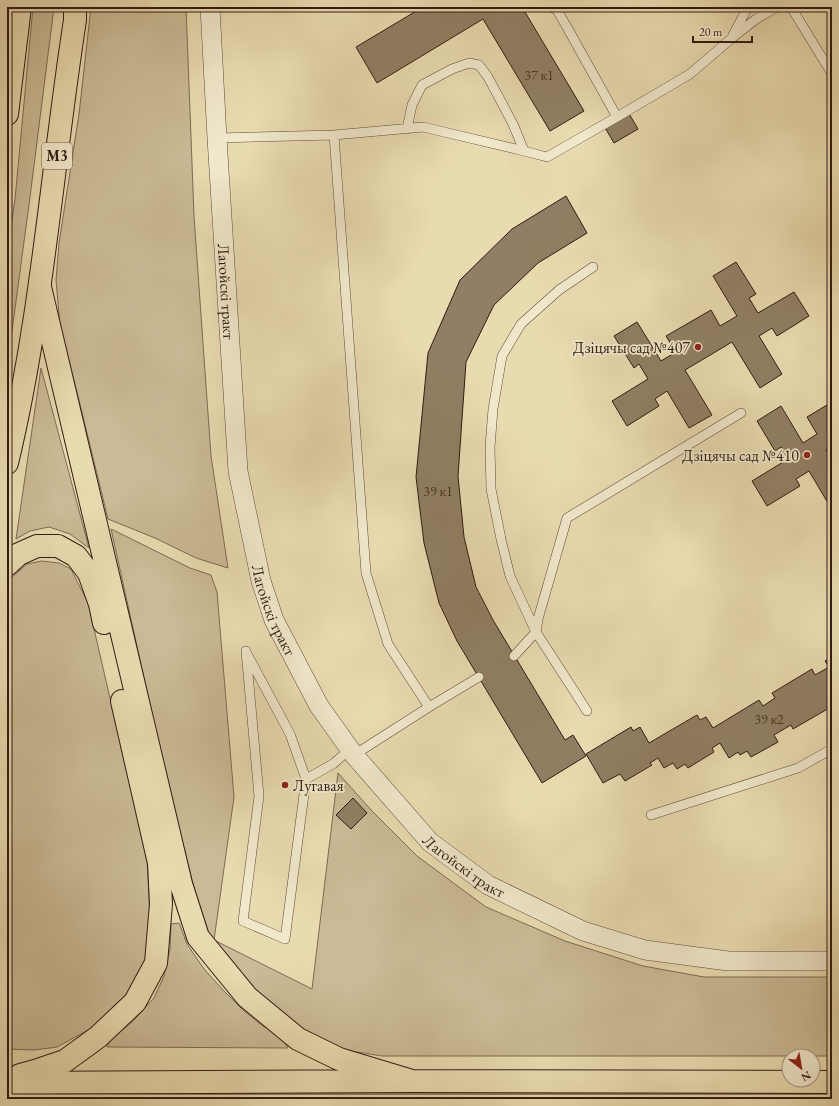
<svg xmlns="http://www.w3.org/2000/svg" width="839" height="1106" font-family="'EB Garamond',serif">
  <rect width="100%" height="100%" fill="#e9dbb0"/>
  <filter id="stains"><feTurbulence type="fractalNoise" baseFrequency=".005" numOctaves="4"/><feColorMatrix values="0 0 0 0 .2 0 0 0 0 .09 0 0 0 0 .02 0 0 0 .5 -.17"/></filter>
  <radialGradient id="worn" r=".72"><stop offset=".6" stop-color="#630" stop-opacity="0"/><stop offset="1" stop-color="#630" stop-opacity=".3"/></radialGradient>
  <path fill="#caba95" stroke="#7d6a54" d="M 33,7 L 54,7 L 30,197 L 12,331 L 7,353 L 7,255 L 15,199 Z
    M 91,7 L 186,7 L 194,216 L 211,456 L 228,568 L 196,558 L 155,538 L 108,519 L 78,396 L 60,326 L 56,280 L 59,243 L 79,114 Z
    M 41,368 L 89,548 L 70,534 L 49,527 L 30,531 L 16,539 Z
    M 111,529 L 190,568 L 211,575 L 217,592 L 234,797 L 214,940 L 312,989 L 338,773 L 372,811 L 417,856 L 486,907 L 565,941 L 643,966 L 704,977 L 832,977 L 832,1056 L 382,1056 L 338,1049 L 275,1014 L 207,939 L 166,777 Z
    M 42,561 L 59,563 L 71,569 L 88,603 L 147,858 L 150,920 L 144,968 L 123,1001 L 90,1029 L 57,1047 L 34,1050 L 7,1049 L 7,593 L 12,577 L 27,564 Z
    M 179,923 L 187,944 L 204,969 L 224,991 L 244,1011 L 263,1026 L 282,1038 L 288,1048 L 107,1047 L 111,1039 L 132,1022 L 154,998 L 164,976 L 170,949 L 171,924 Z"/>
  <path fill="#907f64" stroke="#301b12" d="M 423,7 L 522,7 L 584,111 L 550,131 L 483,19 L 377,83 L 356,47 Z
    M 628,112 L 638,129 L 614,143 L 604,126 Z
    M 566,196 L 587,233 L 538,263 L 494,305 L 466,362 L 458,476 L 464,537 L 476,587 L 493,620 L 565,740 L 573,735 L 586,756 L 542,783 L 457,641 L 439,603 L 424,543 L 416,477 L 428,353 L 460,280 L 512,229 Z
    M 736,262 L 756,294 L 749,298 L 758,313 L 794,292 L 809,316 L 777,336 L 772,328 L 759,336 L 782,374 L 760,388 L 732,342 L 685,370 L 712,415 L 689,428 L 667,391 L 655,399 L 659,406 L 627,426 L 612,401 L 648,379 L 639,364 L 634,368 L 614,336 L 637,322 L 661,361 L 676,352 L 666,336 L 711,310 L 720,326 L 737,316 L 713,276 Z
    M 832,402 L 832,447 L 826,450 L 832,460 L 832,508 L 831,508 L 809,471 L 796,479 L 800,486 L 767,506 L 752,481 L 788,459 L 781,447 L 775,451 L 757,421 L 781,406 L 803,443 L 817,434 L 807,417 Z
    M 832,657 L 832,700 L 828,703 L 831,707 L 793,729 L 791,725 L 774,735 L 778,742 L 751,757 L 747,751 L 740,755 L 738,752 L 729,758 L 720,743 L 712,748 L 714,752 L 688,768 L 685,764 L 677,769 L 673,763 L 664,768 L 658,758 L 650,763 L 652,765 L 625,781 L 620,774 L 603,783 L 586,754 L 631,727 L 633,731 L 640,727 L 649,743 L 697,715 L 700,720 L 706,717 L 713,728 L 759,700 L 763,706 L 775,698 L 772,693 L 812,669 L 815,675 L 829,667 L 825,661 Z
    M 353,798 L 367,813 L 351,829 L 336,815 Z"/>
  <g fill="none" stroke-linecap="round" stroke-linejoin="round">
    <g stroke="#5e4b3a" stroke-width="10">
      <path id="lane" d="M 791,7 L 832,74
        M 733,35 L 748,7
        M 617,117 L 690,74 L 732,38 L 756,19 L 777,7
        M 407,129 L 412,105 L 422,85 L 452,69 L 469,63 L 479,65 L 488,77 L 513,124 L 524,151
        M 334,135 L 366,573 L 388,644 L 429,707
        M 217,138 L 334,135 L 423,127 L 524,151 L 547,157 L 617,117 L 568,29 L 557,10 L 551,7
        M 593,267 L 559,290 L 521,324 L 502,356 L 493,409 L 490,447 L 491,489 L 501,539 L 510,576 L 536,632 L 538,619 L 567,518 L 741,413
        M 246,651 L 259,796 L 243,921 L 285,939 L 306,779 L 333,764 L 350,749
        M 247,654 L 290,734 L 306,779
        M 514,656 L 536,632 L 587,711
        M 354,755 L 429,707 L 479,677
        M 651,815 L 798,768 L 832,749"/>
    </g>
    <g stroke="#5e4b3a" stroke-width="20">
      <g id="street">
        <path id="s1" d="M 210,7 L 217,138 L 238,471 L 261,581 L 274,620 L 319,706 L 354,755 L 430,842 L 488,885 L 583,931 L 645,950 L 728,961 L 832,961"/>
      </g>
    </g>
    <g stroke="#301b12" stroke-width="24">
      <path id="primary" d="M 7,114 L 20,7
        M 7,463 C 42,317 52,168 75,20 L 75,7"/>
    </g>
    <g stroke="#301b12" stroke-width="24">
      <path id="highway" d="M 40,287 L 181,884 L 198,937 L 247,997 L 298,1039 L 339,1059 L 412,1081
        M 7,565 L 19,554 L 37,546 L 58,546 L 76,556 L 89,573 L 100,604 L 104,623
        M 20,1075 L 38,1070 L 65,1061 L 98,1037 L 135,1002 L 156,963 L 161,904 L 159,863 L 122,701
        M 7,1083 L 412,1081 L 832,1082"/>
    </g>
    <use href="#lane" stroke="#f1e8cc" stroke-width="9"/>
    <use href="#street" stroke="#f1e8cc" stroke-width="19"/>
    <use href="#primary" stroke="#e9dbb0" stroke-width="22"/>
    <use href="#highway" stroke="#e9dbb0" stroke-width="22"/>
  </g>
  <g fill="#8f2418" stroke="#f1e8cc" stroke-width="1.5">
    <circle cx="698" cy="347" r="4"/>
    <circle cx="807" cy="455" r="4"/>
    <circle cx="285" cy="785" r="4"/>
  </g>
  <g text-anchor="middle" stroke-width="3.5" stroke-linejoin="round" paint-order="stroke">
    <g font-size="14" fill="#483426">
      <text x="539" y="80">37 к1</text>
      <text x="438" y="496">39 к1</text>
      <text x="769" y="724">39 к2</text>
    </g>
    <rect fill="#f1e8cc" stroke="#6a584a" stroke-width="1" x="42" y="143" width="30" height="26" rx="3"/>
    <g font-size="15" font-weight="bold" fill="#301b12">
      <text x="57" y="161">М3</text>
    </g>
    <g font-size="16" fill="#301b12" stroke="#f1e8cc">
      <text dy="6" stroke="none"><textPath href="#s1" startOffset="285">Лагойскі тракт</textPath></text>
      <text dy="6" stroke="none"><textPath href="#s1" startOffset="609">Лагойскі тракт</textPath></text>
      <text dy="6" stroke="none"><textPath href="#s1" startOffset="933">Лагойскі тракт</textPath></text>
    </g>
    <g font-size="16" fill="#301b12" stroke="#f1e8cc" text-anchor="end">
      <text x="690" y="353">Дзіцячы сад №407</text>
      <text x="799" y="461">Дзіцячы сад №410</text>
      <text x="293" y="791" text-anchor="start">Лугавая</text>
    </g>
  </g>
  <rect width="839" height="1106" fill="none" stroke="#e9dbb0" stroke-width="24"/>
  <rect x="8" y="8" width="823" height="1090" fill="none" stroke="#301b12" stroke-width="2"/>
  <rect x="12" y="12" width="815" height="1082" fill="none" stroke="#301b12"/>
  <g transform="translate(801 1068) rotate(149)"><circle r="19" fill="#f1e8cc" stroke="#a49682"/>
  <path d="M0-3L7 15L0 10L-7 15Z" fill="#8f2418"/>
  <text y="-6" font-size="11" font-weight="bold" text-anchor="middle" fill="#301b12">N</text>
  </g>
  <path d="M693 36v6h59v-6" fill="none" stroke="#301b12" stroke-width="2"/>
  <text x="699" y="36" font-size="12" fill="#301b12" stroke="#f1e8cc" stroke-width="3" paint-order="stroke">20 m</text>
  <rect width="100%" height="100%" filter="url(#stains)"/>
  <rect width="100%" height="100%" fill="url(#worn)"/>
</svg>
